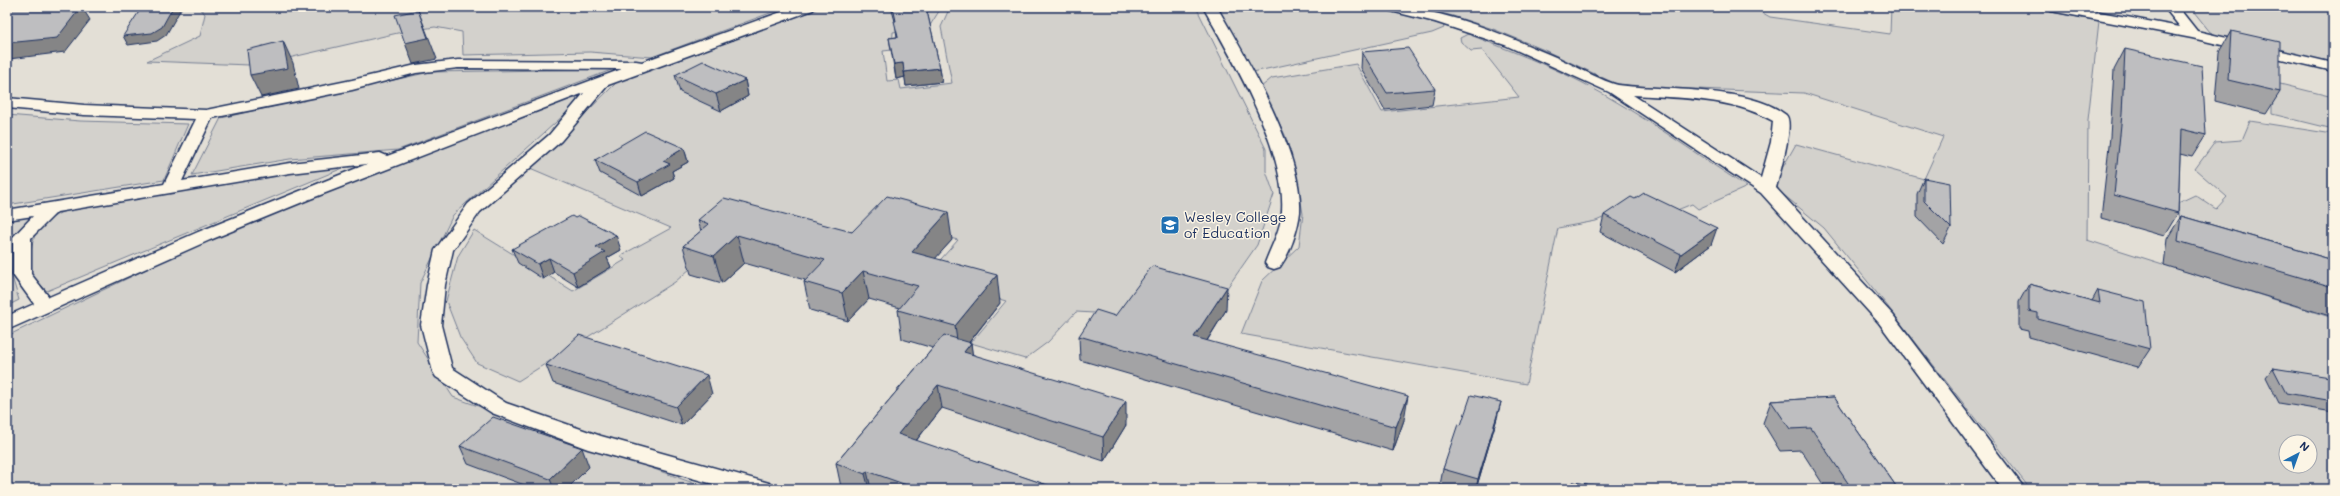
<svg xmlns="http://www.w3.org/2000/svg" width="2340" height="496" font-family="Mali,sans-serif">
  <rect width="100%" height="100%" fill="#f3ede0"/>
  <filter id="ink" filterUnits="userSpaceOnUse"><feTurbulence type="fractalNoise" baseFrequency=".025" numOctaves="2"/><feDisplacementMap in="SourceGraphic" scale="8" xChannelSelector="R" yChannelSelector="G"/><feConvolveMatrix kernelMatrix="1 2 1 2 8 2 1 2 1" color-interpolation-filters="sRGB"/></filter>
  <g filter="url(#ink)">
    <path fill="#e3dfd6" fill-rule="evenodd" d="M 7,7 L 2333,7 L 2333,489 L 7,489 ZM 2286,442 L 2310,442 L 2310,466 L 2286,466 Z"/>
    <path fill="#d3d1cc" stroke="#778095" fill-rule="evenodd" d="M 199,7 L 786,7 L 652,57 L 590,52 L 463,55 L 462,32 L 435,27 L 402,32 L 271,62 L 249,65 L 147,61 L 200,36 L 205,14 Z
      M 822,7 L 941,8 L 929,27 L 893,32 L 892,50 L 883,51 L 887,81 L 899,80 L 901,89 L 952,83 L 941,27 L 950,7 L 1196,7 L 1266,149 L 1266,171 L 1274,194 L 1257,245 L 1218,301 L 1121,323 L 1094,313 L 1076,312 L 1048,342 L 1025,359 L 971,343 L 1006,301 L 925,277 L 958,240 L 892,223 L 855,257 L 707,254 L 675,282 L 518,381 L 477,363 L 460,337 L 446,301 L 458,256 L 474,230 L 573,291 L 625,260 L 620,256 L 671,228 L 530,168 L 619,80 Z
      M 1216,7 L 1379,7 L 1443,25 L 1444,28 L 1432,33 L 1253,72 Z
      M 1417,7 L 1752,7 L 1770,17 L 1890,34 L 1891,7 L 2025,7 L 2099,21 L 2088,120 L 2087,240 L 2333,318 L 2333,489 L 2030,489 L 1885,303 L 1824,228 L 1779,191 L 1775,181 L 1796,144 L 1924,179 L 1943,137 L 1804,93 L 1642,87 L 1614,83 L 1542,49 L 1493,29 L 1453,16 ZM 2286,442 L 2310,442 L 2310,466 L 2286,466 Z
      M 2190,7 L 2316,7 L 2333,10 L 2333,64 L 2218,36 L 2210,32 Z
      M 1468,34 C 1506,49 1546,64 1583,83 C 1640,113 1693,152 1747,187 L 1698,209 L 1692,204 L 1665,215 L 1637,203 L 1596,221 L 1558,228 L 1526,384 L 1241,334 L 1262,281 L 1299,246 L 1303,214 L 1296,172 L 1285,135 L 1261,87 L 1272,78 L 1356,64 L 1382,112 L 1519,97 L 1482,50 L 1471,51 L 1461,42 L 1460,38 Z
      M 614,69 L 398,150 L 290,159 L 192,175 L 221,118 L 430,72 Z
      M 2272,82 L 2333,97 L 2333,129 L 2272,114 Z
      M 575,98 L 578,101 L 575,105 L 453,215 L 420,283 L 417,342 L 453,397 L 710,489 L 7,489 L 7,336 L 220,234 L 567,99 Z
      M 7,115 L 80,121 L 188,124 L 164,180 L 7,205 Z
      M 2250,121 L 2333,134 L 2333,273 L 2180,222 L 2178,203 L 2195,195 L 2216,209 L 2227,197 L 2195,169 L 2215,142 L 2242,140 Z
      M 355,163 L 47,291 L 31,275 C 30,234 33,226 70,208 Z
      M 35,215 L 8,247 L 10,270 L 19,300 L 7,306 L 7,221 Z"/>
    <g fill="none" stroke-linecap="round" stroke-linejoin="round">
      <g stroke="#1b2f5e" stroke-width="3">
        <path id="service" d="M 795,7 L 815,7 L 813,10 L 608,85 L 561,141 L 480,212 L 453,250 L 445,285 L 441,325 L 452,368 L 506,403 L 601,436 L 769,483 L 772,489 L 731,489 L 588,449 L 492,413 L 436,377 L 433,372 L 421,325 L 427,285 L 435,250 L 468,204 L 549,135 L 584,93 L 310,199 L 210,240 L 7,330 L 7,316 L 34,304 L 13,275 L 13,237 L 33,216 L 7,220 L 7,210 L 164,184 L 196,119 L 84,115 L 7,108 L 7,98 L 84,105 L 206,110 L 352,80 L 416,65 L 458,60 L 636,61 L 642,62 ZM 458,68 L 622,69 L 387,156 L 380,153 L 290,163 L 182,181 L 212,118 L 352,90 L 416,73 ZM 367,164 L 198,232 L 49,297 L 31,274 L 31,238 L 57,212 L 290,173 Z
          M 1203,7 L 1217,7 C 1247,59 1303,152 1300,212 C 1298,230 1290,253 1280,267 L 1274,269 L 1268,267 L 1265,263 C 1271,247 1281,229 1282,211 C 1286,150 1233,60 1203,7 Z
          M 1385,7 C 1443,7 1507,36 1560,59 C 1575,66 1604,82 1618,85 C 1663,91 1750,86 1786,115 C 1795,123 1779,176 1776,188 L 1893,315 L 2025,489 L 2002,489 L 1879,323 L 1761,193 L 1609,92 L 1505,45 L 1435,22 L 1387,10 ZM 1633,95 C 1679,98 1732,97 1773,121 L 1771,142 L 1761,178 Z
          M 2044,7 L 2073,7 L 2180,27 L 2164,7 L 2178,7 L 2197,31 L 2333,63 L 2333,71 L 2192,38 L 2051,11 Z"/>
      </g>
      <use href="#service" fill="#fcf5e5" fill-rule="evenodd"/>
    </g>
    <path fill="#a3a3a5" stroke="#1b2f5e" d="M 891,7 L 926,7 L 940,68 L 942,82 L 906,86 L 905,77 L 896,79 L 889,38 L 897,37 L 895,21 Z
      M 2231,31 L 2280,92 L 2266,114 L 2215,101 L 2219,52 Z
      M 2125,49 L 2206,135 L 2192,157 L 2180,154 L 2178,213 L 2164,236 L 2101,218 L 2110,137 L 2114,70 Z
      M 1362,52 L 1435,89 L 1432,105 L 1385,110 L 1361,68 Z
      M 675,75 L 745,80 L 748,96 L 721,111 L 680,92 Z
      M 684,148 L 688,162 L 672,171 L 674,178 L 642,196 L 600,173 L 595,160 Z
      M 1924,178 L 1951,228 L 1943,244 L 1917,217 L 1917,194 Z
      M 1604,215 L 1711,245 L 1675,272 L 1600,232 Z
      M 2181,216 L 2333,260 L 2333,317 L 2164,265 L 2167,239 Z
      M 698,220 L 952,240 L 935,258 L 1000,303 L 969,343 L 971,343 L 972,354 L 1126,425 L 1104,461 L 942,408 L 916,441 L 1059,489 L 847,489 L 841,487 L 836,463 L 933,348 L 902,339 L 898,310 L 900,308 L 869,299 L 848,321 L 810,310 L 804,282 L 805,280 L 744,263 L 722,283 L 691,274 L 683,246 L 701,231 Z
      M 512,249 L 621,250 L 607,258 L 611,267 L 578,287 L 554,272 L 543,279 L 518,263 Z
      M 2029,284 L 2092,301 L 2098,290 L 2150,349 L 2138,367 L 2029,337 L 2028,331 L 2019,329 L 2019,302 Z
      M 1226,310 L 1207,341 L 1404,420 L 1393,451 L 1080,360 L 1079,336 L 1115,316 Z
      M 546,365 L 712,394 L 682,425 L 553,383 Z
      M 2273,368 L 2333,382 L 2333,412 L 2279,403 L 2266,377 Z
      M 1834,397 L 1898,489 L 1826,489 L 1801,450 L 1780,451 L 1763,423 L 1771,401 Z
      M 1497,418 L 1476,489 L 1455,489 L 1440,485 L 1443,469 L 1461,425 Z
      M 460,446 L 589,467 L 567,489 L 535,489 L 468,464 Z
      M 1573,482 L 1617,489 L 1571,489 Z"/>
    <path fill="#858586" stroke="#1b2f5e" d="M 49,7 L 70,7 L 54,24 L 46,10 Z
      M 81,7 L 82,7 L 90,20 L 65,52 L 9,59 L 7,61 L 7,43 Z
      M 173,7 L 182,7 L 166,35 L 157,41 L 128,45 L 123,36 Z
      M 418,10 L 437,59 L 413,64 L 405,43 Z
      M 283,41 L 293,63 L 299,89 L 261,97 L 250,75 Z
      M 903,63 L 905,77 L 896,79 L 894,64 Z
      M 940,68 L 942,82 L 906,86 L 904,72 Z
      M 745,80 L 748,96 L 721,111 L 716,94 Z
      M 684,148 L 688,162 L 672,171 L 674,178 L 642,196 L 638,182 L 663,161 Z
      M 948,212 L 952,240 L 916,280 L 912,252 Z
      M 1717,228 L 1711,245 L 1675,272 L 1681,254 Z
      M 616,235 L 621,250 L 607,258 L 611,267 L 578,287 L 573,272 L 596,247 Z
      M 737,235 L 744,263 L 722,283 L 714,256 Z
      M 549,258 L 554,272 L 543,279 L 538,264 Z
      M 863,271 L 869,299 L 848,321 L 842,293 Z
      M 997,275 L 1000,303 L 959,355 L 955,326 Z
      M 1227,287 L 1226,310 L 1194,361 L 1194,337 Z
      M 971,343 L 974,366 L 964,352 Z
      M 707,375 L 712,394 L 682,425 L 676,407 Z
      M 938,385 L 942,408 L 902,458 L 898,434 Z
      M 1408,396 L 1404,420 L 1393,451 L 1396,427 Z
      M 1126,401 L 1126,425 L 1104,461 L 1103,437 Z
      M 1501,402 L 1497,418 L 1476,489 L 1478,479 Z
      M 582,448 L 589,467 L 567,489 L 554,489 L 550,479 Z
      M 867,471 L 871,489 L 869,489 L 865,474 Z"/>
    <path fill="#bebec0" stroke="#1b2f5e" d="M 7,7 L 49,7 L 46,10 L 73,7 L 81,7 L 57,38 L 7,43 Z
      M 142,7 L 173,7 L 162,27 L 152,33 L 123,36 Z
      M 893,7 L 926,7 L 940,68 L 904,72 L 903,63 L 894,64 L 889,38 L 898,37 L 894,21 L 896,21 Z
      M 418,10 L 428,38 L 405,43 L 395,15 Z
      M 2231,31 L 2280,42 L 2280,92 L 2228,80 Z
      M 283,41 L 288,68 L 250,75 L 247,50 Z
      M 1408,48 L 1435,89 L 1387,93 L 1362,52 Z
      M 2125,49 L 2202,66 L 2206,135 L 2181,129 L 2178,213 L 2114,195 L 2122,114 Z
      M 703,61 L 745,80 L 716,94 L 675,75 Z
      M 645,131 L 684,148 L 663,161 L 670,164 L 638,182 L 595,160 Z
      M 1924,178 L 1950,183 L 1951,228 L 1924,201 Z
      M 1644,193 L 1717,228 L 1681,254 L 1604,215 L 1631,197 L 1635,199 Z
      M 887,196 L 948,212 L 912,252 L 997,275 L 955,326 L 898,310 L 918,286 L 863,271 L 842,293 L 804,282 L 825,260 L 737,235 L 714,256 L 683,246 L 709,224 L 698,220 L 724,198 L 852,232 Z
      M 572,216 L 575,218 L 579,216 L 616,235 L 596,247 L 605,252 L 573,272 L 549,258 L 538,264 L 512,249 Z
      M 2181,216 L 2333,260 L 2333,287 L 2178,241 Z
      M 1152,266 L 1227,287 L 1194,337 L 1408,396 L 1396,427 L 1079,336 L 1096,310 L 1115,316 Z
      M 2029,284 L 2100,303 L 2098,290 L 2145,302 L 2150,349 L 2038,319 L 2038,313 L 2029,311 Z
      M 579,335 L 707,375 L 676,407 L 546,365 Z
      M 944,335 L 971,343 L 964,352 L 1126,401 L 1103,437 L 938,385 L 898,434 L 1059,489 L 918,489 L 867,471 L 865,474 L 836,463 Z
      M 2273,368 L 2330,377 L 2333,382 L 2333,401 L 2286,393 Z
      M 1471,395 L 1501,402 L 1478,479 L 1443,469 L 1458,424 L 1461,425 Z
      M 1834,397 L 1898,489 L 1852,489 L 1811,428 L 1790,429 L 1771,401 Z
      M 493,417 L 582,448 L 550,479 L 460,446 Z
      M 1573,482 L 1617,489 L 1573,489 Z"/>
  </g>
  <defs>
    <g id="university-square" transform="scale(1)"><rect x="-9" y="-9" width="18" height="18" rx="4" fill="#1f6fb2" stroke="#fcf5e5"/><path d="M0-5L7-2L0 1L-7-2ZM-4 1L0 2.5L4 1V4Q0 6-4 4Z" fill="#fff"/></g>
  </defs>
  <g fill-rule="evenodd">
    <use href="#university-square" x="1170" y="225"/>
  </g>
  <g text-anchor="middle" stroke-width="3" stroke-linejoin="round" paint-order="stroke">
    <g font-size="14" fill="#1b2f5e" stroke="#fcf5e5" text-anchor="start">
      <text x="1184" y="222">Wesley College<tspan x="1184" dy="16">of Education</tspan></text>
    </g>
  </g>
  <rect width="2340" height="496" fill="none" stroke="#fcf5e5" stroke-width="24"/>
  <rect x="12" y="12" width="2316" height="472" fill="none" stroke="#1b2f5e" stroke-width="1.5" filter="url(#ink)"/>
  <g transform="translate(2298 454) rotate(41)"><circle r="19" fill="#fcf5e5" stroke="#a2a6af"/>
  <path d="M0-3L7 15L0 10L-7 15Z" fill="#1f6fb2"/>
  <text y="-6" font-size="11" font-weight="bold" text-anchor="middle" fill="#1b2f5e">N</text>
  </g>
</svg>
